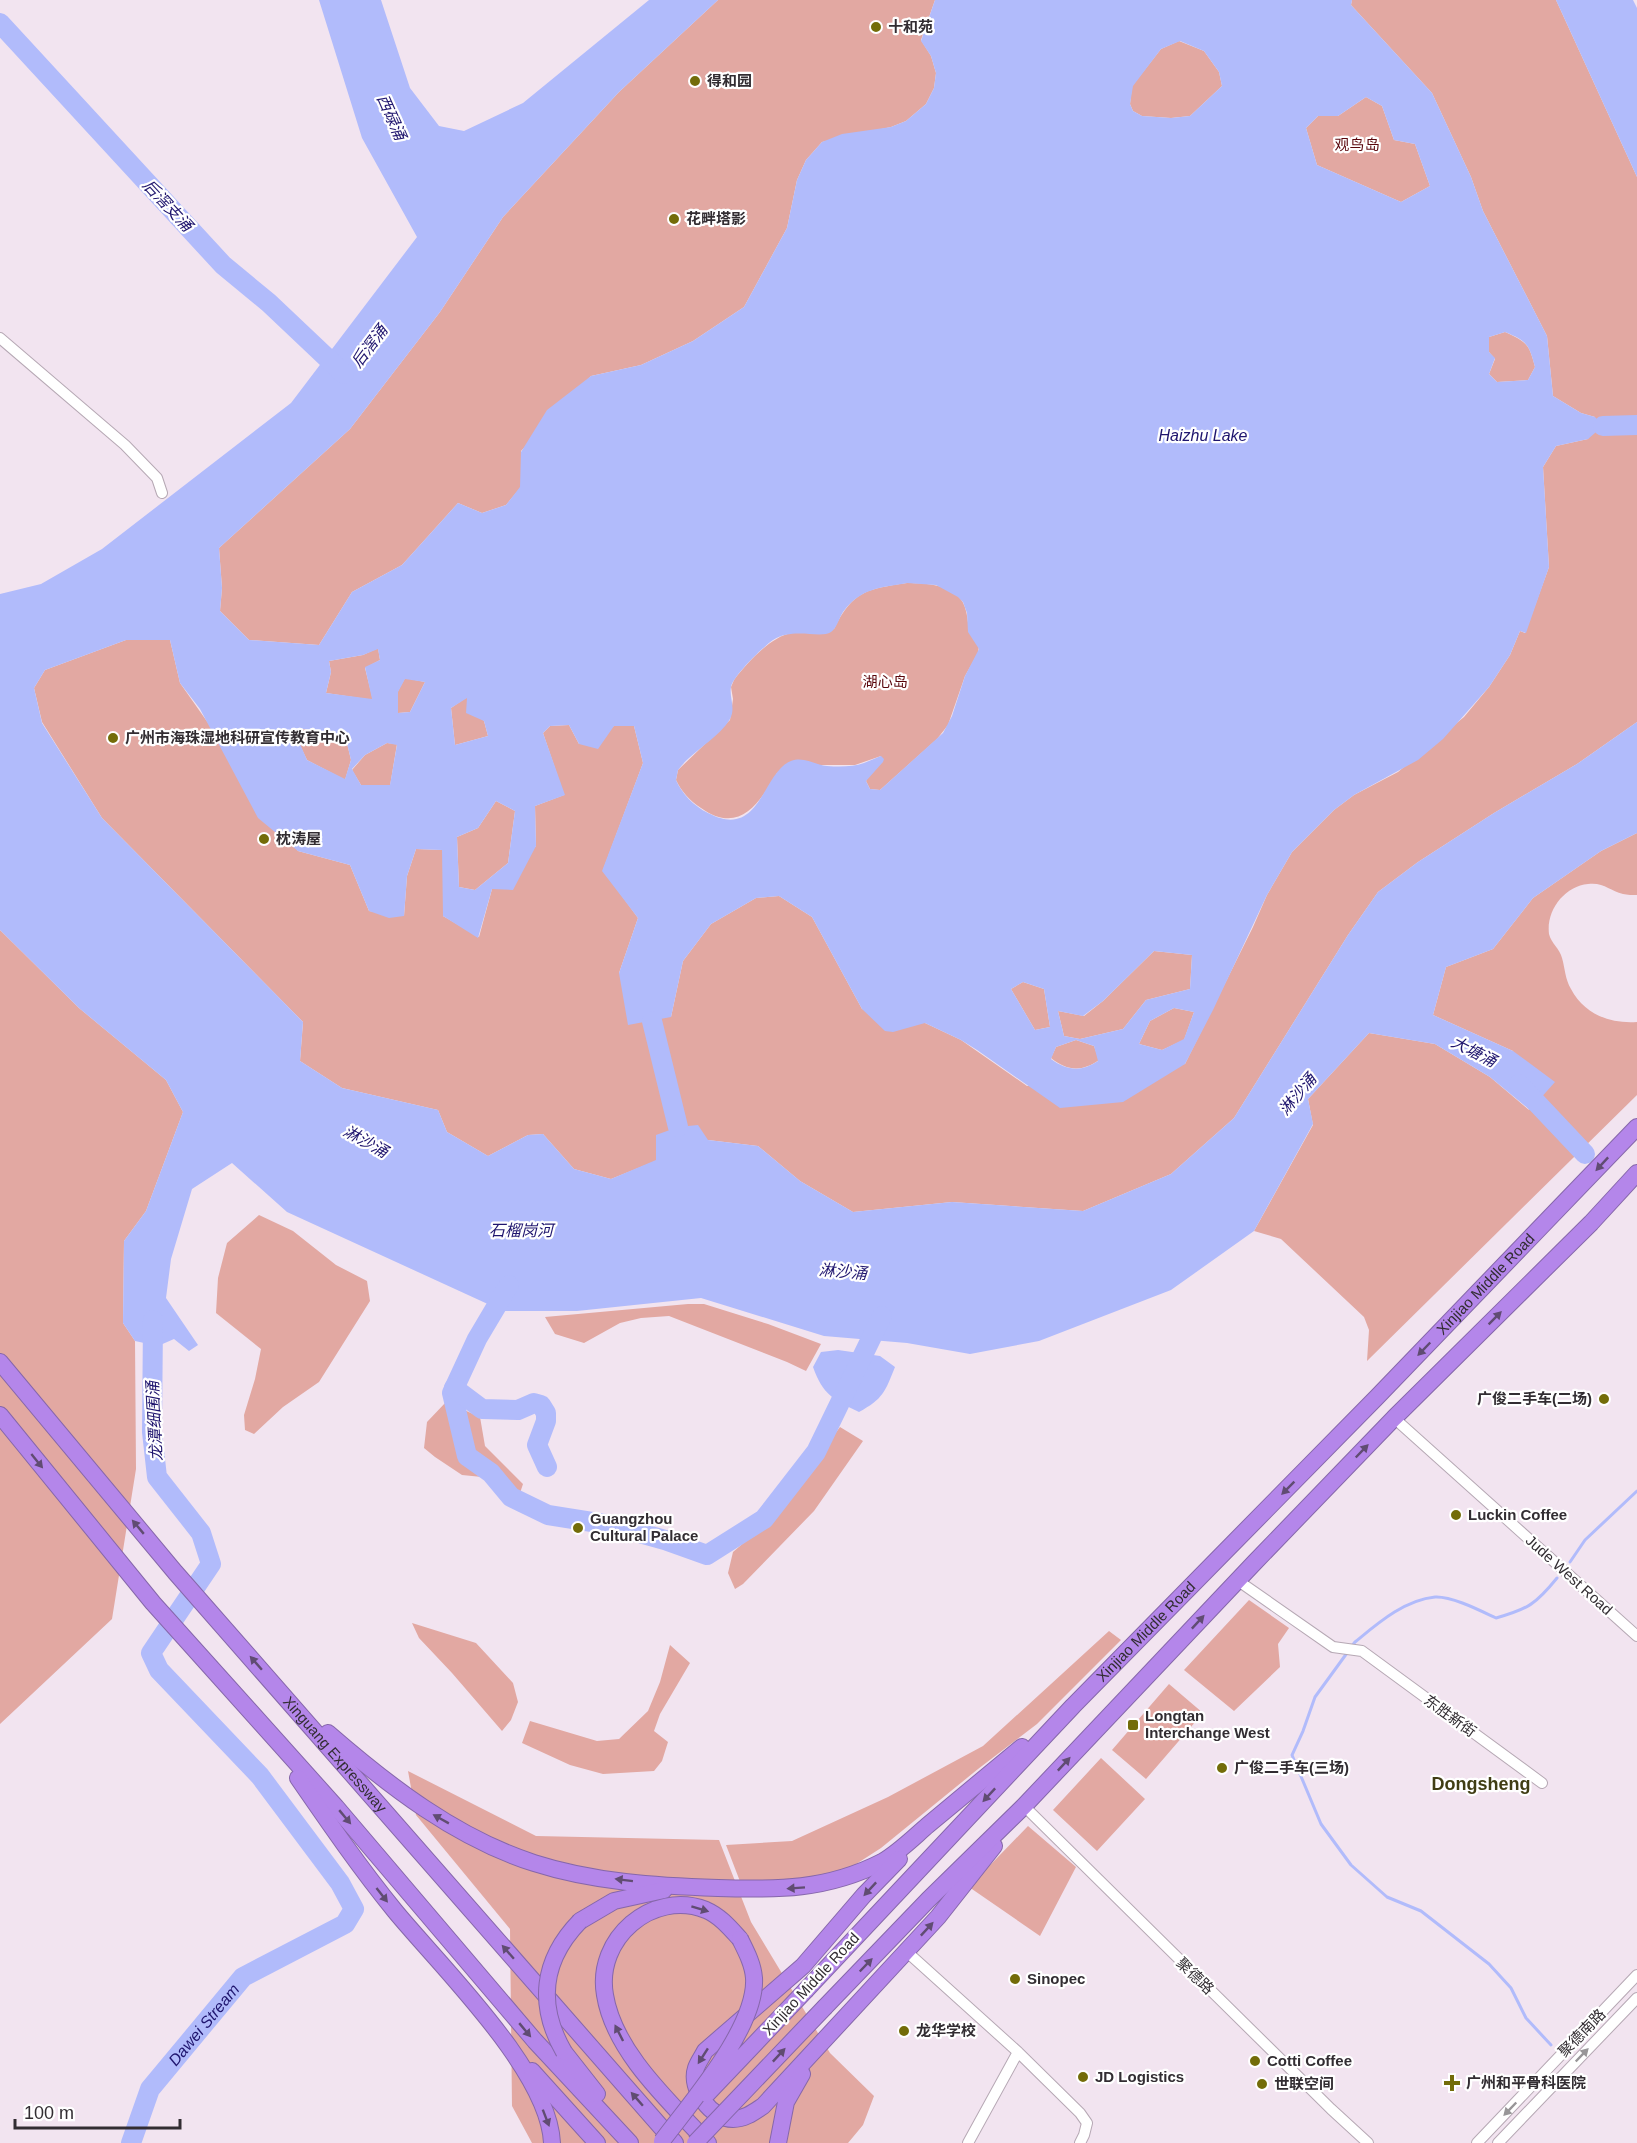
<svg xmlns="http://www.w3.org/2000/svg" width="1637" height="2143" font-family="Helvetica,'Noto Sans SC',sans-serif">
  <rect width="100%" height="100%" fill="#f2e4f0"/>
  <path fill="#e2a8a2" d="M 718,0 L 935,0 L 921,40 L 931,56 L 936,73 L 934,88 L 926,104 L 906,121 L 891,127 L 822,142 L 806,160 L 797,180 L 787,228 L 744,307 L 693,341 L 641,365 L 591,376 L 521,451 L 521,487 L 506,505 L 482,513 L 458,503 L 402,565 L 352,592 L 319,645 L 249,640 L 220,611 L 222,588 L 219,548 L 350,429 L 440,312 L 503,217 L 619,92 Z
    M 1352,0 L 1556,0 L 1637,177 L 1637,722 L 1577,764 L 1494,813 L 1418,862 L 1378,892 L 1348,935 L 1234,1118 L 1171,1174 L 1083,1211 L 952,1202 L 853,1212 L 800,1181 L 758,1146 L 708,1140 L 611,1179 L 574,1169 L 543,1134 L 528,1135 L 488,1156 L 447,1132 L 438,1110 L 342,1088 L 300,1061 L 303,1022 L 102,818 L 42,722 L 34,688 L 45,670 L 126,640 L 170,640 L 180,683 L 298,851 L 350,865 L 369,911 L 404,916 L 407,876 L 416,849 L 443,850 L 443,916 L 479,937 L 492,889 L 536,846 L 535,806 L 564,795 L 543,733 L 550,726 L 569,725 L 579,744 L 614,726 L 634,726 L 643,763 L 603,870 L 638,918 L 619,973 L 671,1017 L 683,961 L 711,924 L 756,898 L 779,896 L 812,917 L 862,1009 L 925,1023 L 961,1040 L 1027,1086 L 1185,1064 L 1253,927 L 1267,895 L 1292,852 L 1334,810 L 1354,795 L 1398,772 L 1464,717 L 1489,687 L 1510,655 L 1520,631 L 1525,633 L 1549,567 L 1543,467 L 1556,446 L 1588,439 L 1595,417 L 1581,413 L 1553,396 L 1547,336 L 1483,211 L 1471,177 L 1432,93 L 1351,5 Z
    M 1179,41 L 1204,51 L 1219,72 L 1222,86 L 1190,116 L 1171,118 L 1142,116 L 1133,111 L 1130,104 L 1132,86 L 1161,49 Z
    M 1366,97 L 1382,106 L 1394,140 L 1415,144 L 1430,186 L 1401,202 L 1317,165 L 1306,128 L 1318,116 L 1338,116 Z
    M 1505,332 C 1527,342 1529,344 1535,367 L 1528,380 L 1497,382 L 1489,374 L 1495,359 L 1489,352 L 1489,337 Z
    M 907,583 C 928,583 961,585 966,611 C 970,628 966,631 979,646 L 978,653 L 965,676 L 948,725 L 937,739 L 880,790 L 870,789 L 866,781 L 881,756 L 855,765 L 817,765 L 777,773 C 759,804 739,835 701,808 C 690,801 681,791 676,780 L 678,770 L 730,720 L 733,699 L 731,687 L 734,680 C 746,664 771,636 792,633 C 806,631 820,631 834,629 C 853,590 868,589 907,583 Z
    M 378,648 L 380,660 L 365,668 L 373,700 L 326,693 L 331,672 L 329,661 L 363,655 Z
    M 405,678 L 425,682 L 410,712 L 398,713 L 398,691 Z
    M 467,697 L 484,721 L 488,736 L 455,745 L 451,708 Z
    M 304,729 L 345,735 L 351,760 L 345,780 L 307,760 L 296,737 Z
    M 387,743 L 397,744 L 390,786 L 361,785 L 352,770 L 365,755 Z
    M 496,801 L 515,811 L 508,863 L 475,890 L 459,887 L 457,837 L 478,828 Z
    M 1637,833 L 1637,895 C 1633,895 1627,895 1623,894 C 1610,891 1604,882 1588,884 C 1565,886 1546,910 1549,934 C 1551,943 1560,949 1562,958 C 1565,968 1565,979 1571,989 C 1584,1014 1610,1024 1637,1022 L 1637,1095 L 1367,1361 L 1369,1330 L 1364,1317 L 1281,1239 L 1254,1231 L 1313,1125 L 1308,1099 L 1369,1033 L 1435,1044 L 1490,1077 L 1529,1110 L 1513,1051 L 1433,1015 L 1446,967 L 1493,949 L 1533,898 L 1601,851 Z
    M 0,930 L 79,1008 L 166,1080 L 183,1112 L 146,1211 L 124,1241 L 123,1323 L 135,1341 L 136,1469 L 112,1619 L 0,1724 Z
    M 1154,951 L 1192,955 L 1190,989 L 1146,1000 L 1123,1029 L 1080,1039 L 1064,1036 L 1058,1011 L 1084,1016 L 1103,1001 Z
    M 1023,982 L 1044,989 L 1050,1027 L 1035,1030 L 1011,989 Z
    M 1174,1008 L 1194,1012 L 1184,1040 L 1162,1050 L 1139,1044 L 1150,1021 Z
    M 1076,1040 L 1094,1046 L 1099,1060 C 1082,1072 1067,1071 1051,1058 L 1056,1047 Z
    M 259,1215 L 293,1231 L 336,1265 L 367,1281 L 370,1301 L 319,1382 L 283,1407 L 254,1434 L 245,1430 L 244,1415 L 255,1379 L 261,1349 L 216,1313 L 218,1278 L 227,1243 Z
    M 688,1304 L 704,1304 L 768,1324 L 821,1344 L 806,1371 L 787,1362 L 669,1316 L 641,1318 L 620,1323 L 584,1343 L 555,1334 L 545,1317 Z
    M 446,1402 L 480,1417 L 485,1446 L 523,1484 L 515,1508 L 482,1477 L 462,1475 L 435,1457 L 424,1448 L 427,1422 Z
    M 840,1427 L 863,1441 L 814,1511 L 743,1584 L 735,1589 L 728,1573 L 733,1552 L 754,1534 L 783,1504 Z
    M 1249,1600 L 1289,1628 L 1278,1644 L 1280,1667 L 1234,1711 L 1184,1670 Z
    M 412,1623 L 476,1643 L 513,1683 L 518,1702 L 511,1720 L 502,1731 L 452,1673 L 419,1638 Z
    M 1109,1631 L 1121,1640 L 1037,1724 L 978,1769 L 881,1848 L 836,1877 L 741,1884 L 726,1845 L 792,1841 L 888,1797 L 983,1746 Z
    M 670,1645 L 690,1663 L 660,1714 L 654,1731 L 668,1742 L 662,1761 L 654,1771 L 603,1774 L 570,1765 L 522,1743 L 530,1721 L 597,1741 L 619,1739 L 648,1711 L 660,1682 Z
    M 1169,1684 L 1203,1713 L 1146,1779 L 1112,1750 Z
    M 1101,1758 L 1145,1799 L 1097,1851 L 1053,1810 Z
    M 408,1771 L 536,1836 L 719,1840 L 751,1922 L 830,2053 L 874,2096 L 863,2125 L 848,2143 L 532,2143 L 512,2106 L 510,1929 L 416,1815 Z
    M 1028,1826 L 1076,1867 L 1040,1936 L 969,1887 Z"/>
  <path fill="#b1bbfb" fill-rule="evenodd" d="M 319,0 L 381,0 L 410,88 L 439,126 L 464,131 L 523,103 L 649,0 L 718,0 L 619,92 L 503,217 L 440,312 L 350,429 L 219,548 L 222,588 L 220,611 L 249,640 L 319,645 L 352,592 L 402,565 L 458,503 L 482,513 L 506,505 L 520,487 L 521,452 L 547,410 L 591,376 L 641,365 L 693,341 L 744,307 L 787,228 L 797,180 L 806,160 L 822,142 L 842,134 L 891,127 L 906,121 L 926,104 L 934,88 L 936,73 L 931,56 L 921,41 L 935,0 L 1352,0 L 1351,5 L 1432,93 L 1471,177 L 1483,211 L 1547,336 L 1553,396 L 1581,413 L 1595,417 L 1603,426 L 1588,439 L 1556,446 L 1543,467 L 1549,567 L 1526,633 L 1520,631 L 1510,655 L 1489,687 L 1443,739 L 1418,760 L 1354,795 L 1334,810 L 1292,852 L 1267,895 L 1213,1010 L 1185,1064 L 1123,1102 L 1060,1108 L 977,1050 L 961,1040 L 925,1023 L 893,1032 L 885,1031 L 862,1009 L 812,917 L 779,896 L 756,898 L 711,924 L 683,961 L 671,1017 L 628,1025 L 619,973 L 638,918 L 602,871 L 643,763 L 634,726 L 614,726 L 598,749 L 579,744 L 569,725 L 550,726 L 543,733 L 565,795 L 535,806 L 536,846 L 513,890 L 492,889 L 478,938 L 443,916 L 442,850 L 416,849 L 407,876 L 404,916 L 389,918 L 369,911 L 350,865 L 298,851 L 258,818 L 200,709 L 180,683 L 170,640 L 126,640 L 45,670 L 34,688 L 42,723 L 102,818 L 303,1022 L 300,1061 L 342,1088 L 438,1110 L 447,1132 L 488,1156 L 528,1135 L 543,1134 L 574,1169 L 611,1179 L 656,1160 L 656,1135 L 678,1127 L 698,1125 L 708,1140 L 758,1146 L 800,1181 L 853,1212 L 952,1202 L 1083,1211 L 1171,1174 L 1234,1118 L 1348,935 L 1378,892 L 1418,862 L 1494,813 L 1577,764 L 1637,722 L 1637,833 L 1601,851 L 1533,898 L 1493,949 L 1446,967 L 1433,1015 L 1513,1051 L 1555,1082 L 1530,1110 L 1490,1077 L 1435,1044 L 1369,1033 L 1308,1099 L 1313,1124 L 1254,1231 L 1171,1290 L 1039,1341 L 970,1354 L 907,1343 L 824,1336 L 701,1298 L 577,1311 L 503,1311 L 287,1212 L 232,1163 L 192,1189 L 171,1259 L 166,1298 L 198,1345 L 189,1351 L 174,1339 L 158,1346 L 135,1341 L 123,1323 L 124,1241 L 146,1211 L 183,1112 L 166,1080 L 79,1008 L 0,930 L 0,594 L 41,584 L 102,549 L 291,403 L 417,237 L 362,138 ZM 1180,41 L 1204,51 L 1219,72 L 1222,86 L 1190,116 L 1171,118 L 1142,116 L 1133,111 L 1130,104 L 1133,86 L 1161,49 ZM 1366,97 L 1382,106 L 1394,140 L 1415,144 L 1430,186 L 1401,202 L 1317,165 L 1306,128 L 1318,116 L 1338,116 ZM 1505,332 C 1527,341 1529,344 1535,367 L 1528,380 L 1497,382 L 1489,374 L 1495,358 L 1489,352 L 1489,337 ZM 907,583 L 936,585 L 958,597 L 963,602 L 967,613 L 968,632 L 979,649 L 965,676 L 952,716 L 943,733 L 880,790 L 870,789 L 866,781 L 883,762 L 884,759 L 881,756 C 875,758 870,761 864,763 C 853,767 839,767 827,766 C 815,765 804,756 791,761 C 762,772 761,841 708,813 C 694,806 682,794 676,780 L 678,770 C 692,751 719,738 730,719 C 736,707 729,698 731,687 C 733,676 764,646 773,640 C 793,627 820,639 831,632 C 837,628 839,618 843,612 C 861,588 879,588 907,583 ZM 378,649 L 380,660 L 365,667 L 372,699 L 326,693 L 331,672 L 329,661 L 363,655 ZM 405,679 L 425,682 L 410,712 L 398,713 L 398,692 ZM 467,698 L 466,713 L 484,721 L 488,736 L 455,745 L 451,708 ZM 303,729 L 345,735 L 351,760 L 345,779 L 307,760 L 297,737 ZM 387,743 L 397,745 L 390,785 L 361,785 L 352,769 L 365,755 ZM 496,801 L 515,811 L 508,863 L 475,890 L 459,887 L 457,837 L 478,828 ZM 1154,951 L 1192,955 L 1190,989 L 1146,1000 L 1123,1029 L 1080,1039 L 1064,1036 L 1058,1011 L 1083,1016 L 1103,1001 ZM 1023,982 L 1044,989 L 1050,1027 L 1035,1030 L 1011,989 ZM 1174,1008 L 1194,1012 L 1184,1039 L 1162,1050 L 1139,1044 L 1150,1021 ZM 1076,1040 L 1094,1046 L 1098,1061 C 1082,1072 1067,1071 1051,1059 L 1056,1047 Z
    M 1556,0 L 1633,0 L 1637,8 L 1637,177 Z
    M 838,1350 L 880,1356 L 895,1367 C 885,1392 883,1399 859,1412 C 834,1400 823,1395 813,1367 L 821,1352 Z"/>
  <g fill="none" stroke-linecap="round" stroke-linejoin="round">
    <path stroke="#b1bbfb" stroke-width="3" d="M 1570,1562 L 1585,1540 L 1637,1491
      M 1351,1647 L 1355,1642 C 1377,1624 1404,1600 1435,1597 C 1452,1596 1481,1611 1496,1618 C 1528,1609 1536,1604 1557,1578
      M 1347,1653 L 1315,1697 L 1303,1731 L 1292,1755 L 1321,1824 L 1351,1865 L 1387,1897 L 1421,1911 L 1489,1964 L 1511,1988 L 1526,2018 L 1551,2045"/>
    <g stroke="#b1bbfb" stroke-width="20">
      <path d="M 0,23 L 223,265 L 269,303 L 344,374"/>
      <path d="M 1603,426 L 1637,425"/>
      <path d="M 652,1021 L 678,1127"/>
      <path d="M 1519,1084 L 1585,1154"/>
      <path d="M 509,1285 L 477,1339 L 452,1393 L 467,1456 L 491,1473 L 511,1497 L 548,1515 L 611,1525 L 665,1540 L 707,1555 L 764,1519 L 816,1452 L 882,1316"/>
      <path d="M 454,1388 L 482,1409 L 518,1410 L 534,1403 L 541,1405 L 546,1413 L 546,1421 L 537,1445 L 547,1467"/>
      <path id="s1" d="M 131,2143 L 150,2089 L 243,1977 L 345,1924 L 354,1909 L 340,1883 L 260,1776 L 159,1670 L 151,1653 L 211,1564 L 201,1533 L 157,1477 L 152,1432 L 153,1320"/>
    </g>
    <g stroke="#b6a8b4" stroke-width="12">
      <path id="minor" d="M 0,338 L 125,445 L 157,478 L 162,493
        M 1394,1418 L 1637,1636
        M 1237,1580 L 1333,1647 L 1362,1651 L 1542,1783
        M 1024,1806 L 1331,2109 L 1368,2143
        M 906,1951 L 1018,2052 L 1080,2113 L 1087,2123 L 1084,2135 L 1080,2143
        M 968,2143 L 1018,2052
        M 1477,2143 L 1637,1975
        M 1498,2143 L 1637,1998"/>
    </g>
    <g stroke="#8667aa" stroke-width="18">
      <g id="highway">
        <path id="s2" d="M 0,1362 L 175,1572 L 675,2143"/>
        <path d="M 0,1415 L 153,1603 L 336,1807 L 535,2041 L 630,2143"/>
        <path d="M 328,1733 C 389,1786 456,1838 534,1863 C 593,1882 657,1886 718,1888 C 777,1890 827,1890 882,1862 C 898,1853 914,1837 928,1825 C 959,1799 991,1773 1022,1747"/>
        <path d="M 298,1778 C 329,1823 360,1868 395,1911 C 441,1967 549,2071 552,2143"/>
        <path d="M 899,1859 L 864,1895 L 803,1966 L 705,2051 C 702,2057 698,2062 696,2068 C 689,2089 711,2119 733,2119 C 745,2119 754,2112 763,2106 L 938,1917 L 994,1846"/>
        <path d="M 580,1921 L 614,1901 L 664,1890"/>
        <path id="s3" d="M 806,1990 L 1073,1706 L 1377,1397 L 1637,1127"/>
        <path d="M 825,2007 L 928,1900 L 1024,1806 L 1255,1562 L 1394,1418 L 1591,1223 L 1637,1173"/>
        <path d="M 564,2052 L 597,2094"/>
        <path d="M 532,2071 L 597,2143"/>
        <path d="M 708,2143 C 670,2102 614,2052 605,1995 C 595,1939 652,1889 706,1910 C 720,1916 730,1928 740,1939"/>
        <path d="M 778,2143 L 786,2102 L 802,2074"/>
      </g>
    </g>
    <use href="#minor" stroke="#fff" stroke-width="10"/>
    <use href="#highway" stroke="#b486ea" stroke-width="16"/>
    <g stroke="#8667aa" stroke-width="18" stroke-linecap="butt">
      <path id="highway-bridge" d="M 564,2052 C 537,2005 542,1960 580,1921
        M 707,2094 L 806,1990
        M 662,2141 C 691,2102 757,2027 754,1978 C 753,1964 746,1951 740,1939
        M 695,2143 L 825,2007"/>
    </g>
    <use href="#highway-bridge" stroke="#b486ea" stroke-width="16"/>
  </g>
  <defs><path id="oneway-solid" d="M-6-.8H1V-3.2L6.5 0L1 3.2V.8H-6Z" transform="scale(1.5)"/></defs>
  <g fill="#604c72">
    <use href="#oneway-solid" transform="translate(1602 1164) rotate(133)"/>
    <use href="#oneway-solid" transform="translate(1495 1318) rotate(-45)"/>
    <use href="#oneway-solid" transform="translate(1424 1349) rotate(134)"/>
    <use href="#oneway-solid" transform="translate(1362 1451) rotate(-46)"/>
    <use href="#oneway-solid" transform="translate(37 1461) rotate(51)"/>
    <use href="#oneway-solid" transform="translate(1288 1488) rotate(135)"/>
    <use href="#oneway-solid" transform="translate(138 1527) rotate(-130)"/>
    <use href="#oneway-solid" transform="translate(1198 1622) rotate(-47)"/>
    <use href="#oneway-solid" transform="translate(256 1663) rotate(-131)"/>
    <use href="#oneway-solid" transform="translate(1064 1764) rotate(-47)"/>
    <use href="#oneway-solid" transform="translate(989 1795) rotate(133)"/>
    <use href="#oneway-solid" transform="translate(345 1817) rotate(50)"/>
    <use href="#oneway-solid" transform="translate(441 1819) rotate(-151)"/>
    <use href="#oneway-solid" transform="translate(624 1880) rotate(-173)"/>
    <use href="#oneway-solid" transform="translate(796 1888) rotate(176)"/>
    <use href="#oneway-solid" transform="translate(870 1889) rotate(133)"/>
    <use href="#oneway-solid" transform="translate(382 1895) rotate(52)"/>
    <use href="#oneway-solid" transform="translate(700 1909) rotate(17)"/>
    <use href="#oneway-solid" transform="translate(927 1929) rotate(-47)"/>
    <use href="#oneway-solid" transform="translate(508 1952) rotate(-131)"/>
    <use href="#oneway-solid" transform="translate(866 1965) rotate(-46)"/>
    <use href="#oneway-solid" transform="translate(525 2030) rotate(50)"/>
    <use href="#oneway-solid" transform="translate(619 2033) rotate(-117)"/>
    <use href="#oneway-solid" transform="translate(779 2055) rotate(-47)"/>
    <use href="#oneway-solid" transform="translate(703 2056) rotate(123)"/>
    <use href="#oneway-solid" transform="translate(637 2099) rotate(-131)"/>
    <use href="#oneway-solid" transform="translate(546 2118) rotate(69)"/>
  </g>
  <g fill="#989698">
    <use href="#oneway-solid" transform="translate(1582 2055) rotate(-46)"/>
    <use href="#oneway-solid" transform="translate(1510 2109) rotate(134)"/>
  </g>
  <g fill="#736c09" stroke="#fff" stroke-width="2">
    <circle cx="876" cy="27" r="6"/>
    <circle cx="695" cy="81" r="6"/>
    <circle cx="674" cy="219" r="6"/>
    <circle cx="113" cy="738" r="6"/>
    <circle cx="264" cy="839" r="6"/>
    <circle cx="1604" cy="1399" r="6"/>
    <circle cx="1456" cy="1515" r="6"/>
    <circle cx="578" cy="1528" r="6"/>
    <rect x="1127" y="1719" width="12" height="12" rx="3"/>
    <circle cx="1222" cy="1768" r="6"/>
    <circle cx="1015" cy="1979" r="6"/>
    <circle cx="904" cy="2031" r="6"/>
    <circle cx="1255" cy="2061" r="6"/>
    <circle cx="1083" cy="2077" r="6"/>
    <path d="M1449 2074h6v6h6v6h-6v6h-6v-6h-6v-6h6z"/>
    <circle cx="1262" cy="2084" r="6"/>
  </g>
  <g text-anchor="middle" stroke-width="4.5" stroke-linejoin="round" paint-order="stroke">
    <g font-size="15" font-weight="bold" fill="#322d32" stroke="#fff" text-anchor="start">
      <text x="888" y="32">十和苑</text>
      <text x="707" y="86">得和园</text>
      <text x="686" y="224">花畔塔影</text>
      <text x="125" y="743">广州市海珠湿地科研宣传教育中心</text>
      <text x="276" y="844">枕涛屋</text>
      <text x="1592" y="1404" text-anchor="end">广俊二手车(二场)</text>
      <text x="1468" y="1520">Luckin Coffee</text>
      <text x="590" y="1524">Guangzhou<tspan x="590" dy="17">Cultural Palace</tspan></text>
      <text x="1145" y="1721">Longtan<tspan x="1145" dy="17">Interchange West</tspan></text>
      <text x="1234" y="1773">广俊二手车(三场)</text>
      <text x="1027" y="1984">Sinopec</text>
      <text x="916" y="2036">龙华学校</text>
      <text x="1267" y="2066">Cotti Coffee</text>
      <text x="1095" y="2082">JD Logistics</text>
      <text x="1466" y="2088">广州和平骨科医院</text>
      <text x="1274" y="2089">世联空间</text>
    </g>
    <g font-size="15" fill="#5a060c" stroke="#fff">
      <text x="1357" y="150">观鸟岛</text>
      <text x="885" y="687">湖心岛</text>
    </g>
    <g font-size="15" fill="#322d32" stroke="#fff">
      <text dy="5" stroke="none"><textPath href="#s3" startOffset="980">Xinjiao Middle Road</textPath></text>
      <text transform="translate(1569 1575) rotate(42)" y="5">Jude West Road</text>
      <text dy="5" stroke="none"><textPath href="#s3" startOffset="494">Xinjiao Middle Road</textPath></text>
      <text transform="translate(1450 1716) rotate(36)" y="5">东胜新街</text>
      <text dy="5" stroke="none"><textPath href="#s2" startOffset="516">Xinguang Expressway</textPath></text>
      <text transform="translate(1195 1976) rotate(44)" y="5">聚德路</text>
      <text transform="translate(811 1984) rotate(-47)" y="5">Xinjiao Middle Road</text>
      <text transform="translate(1582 2033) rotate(-46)" y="5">聚德南路</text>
    </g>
    <g font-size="16" font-style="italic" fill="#1f156e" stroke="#fff">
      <text transform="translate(392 117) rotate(66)" y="6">西碌涌</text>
      <text transform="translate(168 205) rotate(47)" y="6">后滘支涌</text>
      <text transform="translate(369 346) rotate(-53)" y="6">后滘涌</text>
      <text x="1203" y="441">Haizhu Lake</text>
      <text transform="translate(1474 1051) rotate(27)" y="6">大塘涌</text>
      <text transform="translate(1297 1094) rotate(-50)" y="6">淋沙涌</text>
      <text transform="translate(366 1141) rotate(29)" y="6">淋沙涌</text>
      <text x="521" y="1236">石榴岗河</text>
      <text transform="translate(843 1271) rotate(5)" y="6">淋沙涌</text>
      <text transform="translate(154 1421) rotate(-93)" y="6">龙潭细围涌</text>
      <text dy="6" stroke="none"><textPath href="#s1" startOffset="141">Dawei Stream</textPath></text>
    </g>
    <g font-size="18" font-weight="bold" fill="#403d14" stroke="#fff">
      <text x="1481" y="1790">Dongsheng</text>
    </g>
  </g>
  <path d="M15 2119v9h165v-9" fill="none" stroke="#322d32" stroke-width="3"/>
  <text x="24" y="2119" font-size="18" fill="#322d32" stroke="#ffffff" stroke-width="4.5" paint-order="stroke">100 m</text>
</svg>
